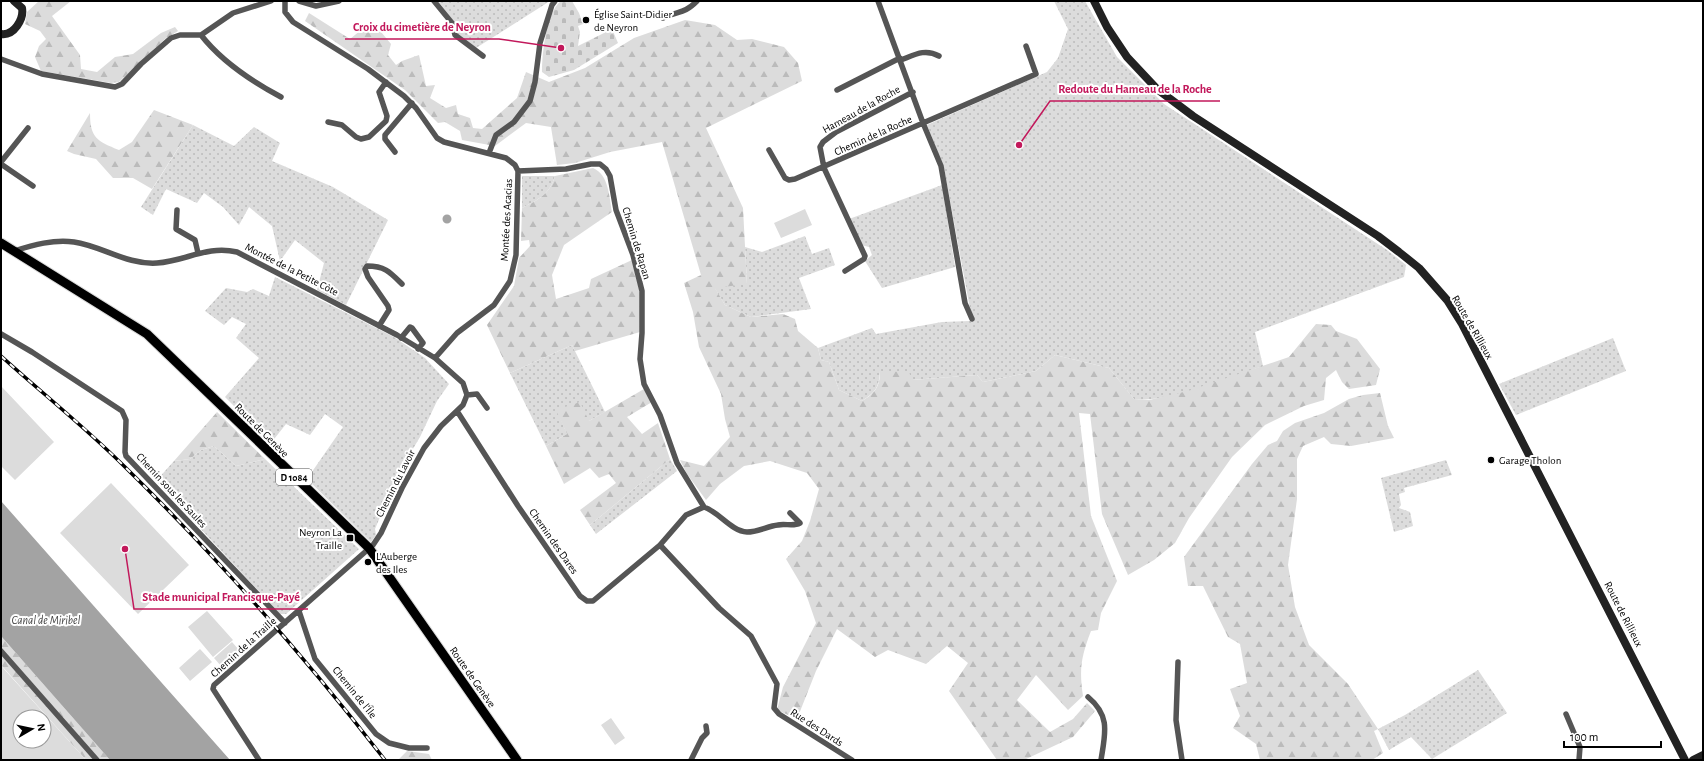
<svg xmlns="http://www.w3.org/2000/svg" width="1704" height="761" font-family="'Alegreya Sans',sans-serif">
  <defs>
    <pattern id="grass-dots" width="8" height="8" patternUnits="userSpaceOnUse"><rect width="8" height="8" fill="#dcdcdc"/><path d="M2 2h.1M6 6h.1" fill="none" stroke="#bbb" stroke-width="1.8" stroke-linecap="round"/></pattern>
    <pattern id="forest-firs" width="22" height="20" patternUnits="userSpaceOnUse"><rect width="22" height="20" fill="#dcdcdc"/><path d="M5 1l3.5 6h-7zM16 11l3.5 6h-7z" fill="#bbb"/></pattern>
    <pattern id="cemetery-stones" width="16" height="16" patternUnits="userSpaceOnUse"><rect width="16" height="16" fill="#dcdcdc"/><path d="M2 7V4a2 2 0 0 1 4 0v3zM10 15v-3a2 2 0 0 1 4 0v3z" fill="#bbb"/></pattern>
  </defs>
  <rect width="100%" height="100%" fill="#fff"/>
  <path fill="url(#grass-dots)" d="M 438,1 L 550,1 L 476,48 L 458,34 L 456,24 Z
    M 1054,1 L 1085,1 L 1117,57 L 1164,104 L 1387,250 L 1406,265 L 1404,277 L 1255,332 L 1263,366 C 1227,378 1171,403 1134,399 L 1109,368 L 1055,355 L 1036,371 L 983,382 L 977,375 L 912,380 L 880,371 C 879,387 876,392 862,401 L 839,390 L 829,362 L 821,360 L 818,348 L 872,328 L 876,334 L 942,322 L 970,321 L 971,314 L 944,168 L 927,125 L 1047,72 L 1058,58 L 1068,29 Z
    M 193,125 L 234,146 L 254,127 L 280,143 L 272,161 L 333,187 L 388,220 L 346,305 L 317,290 L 324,263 L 295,240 L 280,261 L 272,226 L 249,207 L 239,225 L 223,207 L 204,193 L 197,203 L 166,189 L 153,215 L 141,207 Z
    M 522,176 L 555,176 C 550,194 538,200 522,208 Z
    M 942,185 L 955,267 L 882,288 L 865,261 L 872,255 L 869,247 L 861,245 L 849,219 Z
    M 805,236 L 812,254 L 829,248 L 835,265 L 799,278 L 811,309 L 751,317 L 725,305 L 714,287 L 747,283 L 745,247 L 762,252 Z
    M 275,277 L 394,337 L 425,358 L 449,384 L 437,401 L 420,437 L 398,474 L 375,529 L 376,535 L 371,542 L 307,479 L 343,427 L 325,414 L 310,435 L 286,424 L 271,443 L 225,397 L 259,358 L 236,338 L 246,324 L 232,317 L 224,325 L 205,311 L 226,288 L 247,292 L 253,289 L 269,296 Z
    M 1613,338 L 1626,371 L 1516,415 L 1499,384 Z
    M 572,345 L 605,412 L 589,421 L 557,410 L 567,434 L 546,446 L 510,373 Z
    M 214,446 L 236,466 L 265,459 L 359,549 L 286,614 L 280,614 L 156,481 L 174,461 L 190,459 L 201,450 Z
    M 670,459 L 677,471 L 596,534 L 590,525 Z
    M 1446,460 L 1452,475 L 1404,488 L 1405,492 L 1399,494 L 1401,505 L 1399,508 L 1410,512 L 1413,526 L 1394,532 L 1381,478 Z
    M 1478,670 L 1507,713 L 1432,759 L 1411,737 L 1389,750 L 1378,729 L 1405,715 Z"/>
  <path fill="url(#forest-firs)" d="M 39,1 L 71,1 L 52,16 L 80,55 L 81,69 L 97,72 L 115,57 L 133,54 L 161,33 L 175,27 L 178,31 L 165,39 L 119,82 L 111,83 L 41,71 L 35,57 L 39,46 L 46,39 L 40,31 L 25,24 L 27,12 Z
    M 309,13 L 350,39 L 372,21 L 391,44 L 388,55 L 396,65 L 402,61 L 419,55 L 426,86 L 435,85 L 430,98 L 446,108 L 456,105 L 458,114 L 470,118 L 473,128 L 482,129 L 517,98 L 526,72 L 549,82 L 585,68 L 634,38 L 685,20 L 715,25 L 737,40 L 752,39 L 784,47 L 798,63 L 802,81 L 706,128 L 743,208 L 747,284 L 715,288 L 725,305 L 751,317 L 783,314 L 795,319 L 798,331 L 818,348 L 821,360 L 829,362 L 839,390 L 862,401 C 875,393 880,387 880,371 L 909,372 L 912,380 L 977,375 L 983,382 L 1036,371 L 1055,355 L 1109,368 L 1134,399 L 1149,400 L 1188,391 L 1289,357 L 1316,324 L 1331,325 L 1336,331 L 1357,339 L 1380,369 L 1376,385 L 1349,389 L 1342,382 L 1336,370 L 1326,378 L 1324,400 L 1304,406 L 1265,425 L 1232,457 L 1189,518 L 1175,543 L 1154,560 L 1128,575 L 1102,514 L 1090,414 L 1079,413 L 1091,516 L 1117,581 L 1101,613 L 1098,630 L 1091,631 C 1081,657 1079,669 1083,696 L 1068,710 L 1036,675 L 1017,700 L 1050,732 L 1073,719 L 1087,703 L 1095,711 L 1073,737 L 1024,760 L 997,760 L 949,691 L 968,663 L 947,646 L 926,664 L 888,650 L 875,657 L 837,629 L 816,671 L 797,719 L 777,710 L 783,687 L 816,623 L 805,591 L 786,559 L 802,541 L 810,521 L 819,489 L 807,473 L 770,461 L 744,466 L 720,484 L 706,500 L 687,474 L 680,460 L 704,466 L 730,437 L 725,419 L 721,394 L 699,347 L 693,312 L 684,283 L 701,275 L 662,142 L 610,152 L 575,163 L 557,165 L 551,127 L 526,123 L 495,146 L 462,140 L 460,131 L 445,122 L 438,123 L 405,90 L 305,21 Z
    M 154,110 L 193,125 L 152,189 L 133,178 L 113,178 L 96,159 L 74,154 L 67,151 L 90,113 C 90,138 97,141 119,150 L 132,142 Z
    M 593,168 C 609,175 609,196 612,212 L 564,245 L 552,275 L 556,299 L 589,288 L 591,279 L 632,260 L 640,293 L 640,332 L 575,351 L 572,345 L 510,373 L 487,325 L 514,286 L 519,258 L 530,246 L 529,240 L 521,241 L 522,208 C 538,200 550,194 555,176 Z
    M 644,389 L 652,402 L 627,417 L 642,434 L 658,423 L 670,459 L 590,525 L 580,510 L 616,483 L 609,474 L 599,478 L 590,468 L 564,484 L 546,446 L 567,434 L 556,410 L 580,402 L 589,421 Z
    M 1380,393 L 1388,426 L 1394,438 L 1351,446 L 1331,444 L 1324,437 L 1303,446 L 1297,459 L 1297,499 L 1288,565 L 1295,607 L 1309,645 L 1348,684 L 1378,729 L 1374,731 L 1383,753 L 1372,760 L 1260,760 L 1256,744 L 1233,728 L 1240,716 L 1230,689 L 1247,683 L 1240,644 L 1228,637 L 1203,586 L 1188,586 L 1184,557 L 1252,464 L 1268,445 L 1277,441 L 1283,431 L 1295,423 L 1324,413 L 1349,399 L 1363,395 Z
    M 217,412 L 265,459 L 236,466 L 214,446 L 201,450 L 190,459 L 174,461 Z
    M 1,636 L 110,760 L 86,760 L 1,665 Z
    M 407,751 L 429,754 L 432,760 L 398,760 Z"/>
  <path fill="url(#cemetery-stones)" d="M 561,1 L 572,1 L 579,13 L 583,24 L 578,26 L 580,32 L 578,46 L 612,29 L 618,43 L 574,70 L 549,77 L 542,72 C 542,55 546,12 561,1 Z"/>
  <path fill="#dcdcdc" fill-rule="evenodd" d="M 805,209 L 812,225 L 781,238 L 774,223 Z
    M 1,386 L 54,442 L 15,480 L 1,466 Z
    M 111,483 L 189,565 L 138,614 L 60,533 Z
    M 207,611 L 233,640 L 213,657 L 188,627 Z
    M 232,642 L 239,650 L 221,666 L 214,658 Z
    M 200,649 L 212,662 L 190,681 L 179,668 Z
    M 1,665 L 4,669 L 86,760 L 1,760 ZM 20,717 L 44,717 L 44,741 L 20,741 Z
    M 611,718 L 625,738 L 615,745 L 601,725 Z"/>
  <path fill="#a3a3a3" d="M442.5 219a4.5 4.5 0 1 1 9 0a4.5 4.5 0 1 1-9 0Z
    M 1,501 L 230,760 L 110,760 L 1,636 Z"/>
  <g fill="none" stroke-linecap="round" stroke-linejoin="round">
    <g stroke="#dbdbdb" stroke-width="11">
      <path id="primary" d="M 1,243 L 147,334 L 369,548 L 517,760"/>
    </g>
    <path stroke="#555" stroke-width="5.5" d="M 285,1 L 285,12 L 293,22 L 368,69 L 404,96 L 416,108 L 437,138 L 444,142 L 506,158 L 515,165 L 518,171 L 516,255 L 510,281 L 494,305 L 457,333 L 435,358
      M 299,1 L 316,6 L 339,1
      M 434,1 L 452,23 L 455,35 L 483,56
      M 663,18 C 679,10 683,15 697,1
      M 201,35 C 222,62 251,81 281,97
      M 1,59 L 42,74 L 115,87 L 122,84 L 141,64 L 171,38 L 180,35 L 201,35 L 233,13 L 271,1
      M 901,60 C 914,55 925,48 939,56
      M 837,90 L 900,58
      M 328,122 L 342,125 L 356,137 L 361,139 L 369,137 L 386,121 L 387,116 L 379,92 L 386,82
      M 769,150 L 785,178 L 789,180 L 795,179 L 923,123 L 878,1
      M 395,152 L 385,139 L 385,135 L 412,103
      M 489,153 L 496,135 L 514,122 L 530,101 L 535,82 L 540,43 L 552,5 L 555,1
      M 1,162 L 28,128
      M 1,164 L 33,186
      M 177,210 L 176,229 L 195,240 L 198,253
      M 14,251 C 33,245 54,239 74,242 C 102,246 127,265 157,263 C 186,261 207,245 237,252 L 397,335 L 435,358 L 463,383 L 467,395 L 463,405 L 441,426 L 424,448 L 402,488 L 381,533 L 373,545 L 214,685 L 213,689 L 259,760
      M 845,271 L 864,259 L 865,256 L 824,168 L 820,147 L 823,142 L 836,132 L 913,92
      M 972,319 L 965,303 L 941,166 L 923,123 L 1036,74 L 1026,46
      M 379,326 L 389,310 L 388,306 L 368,277 L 365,269 L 367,266 C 385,266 390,272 402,284
      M 1,334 L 32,352 L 122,411 L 126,420 L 125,452 L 126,456 L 285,623
      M 401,338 L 410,327 L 412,328 L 423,343 L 418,349
      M 467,395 L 477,394 L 487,408
      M 457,411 L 518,506 L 580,596 L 587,601 L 593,601 L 660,545 L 686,515 L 704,507 L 677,463 L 660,415 L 644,384 L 640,359 L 642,333 L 642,291 L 633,255 L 616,210 L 610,176 L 606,169 L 600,164 L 591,164 L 566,169 L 518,171
      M 704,507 C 719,512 731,531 747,532 C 758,532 768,526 778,525 C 785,523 793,527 800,523 L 790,513
      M 660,545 L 719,608 L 751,636 L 777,684 L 774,708 L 779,714 L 852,760
      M 299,611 L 315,659 L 376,734 L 389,743 L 409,748 L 427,748
      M 1,651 L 97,760
      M 1178,662 L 1176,720 L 1182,760
      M 1088,697 C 1111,716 1105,734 1101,760
      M 1566,714 L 1580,747 L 1579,760
      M 691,760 L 702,738 L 707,733 L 706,726"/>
    <path stroke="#222" stroke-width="8" d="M 1094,1 L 1107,27 L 1127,57 L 1157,89 L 1193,116 L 1378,236 L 1399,252 L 1419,268 L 1447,300 L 1462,324 L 1685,760
      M 1,34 C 14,36 24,19 22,8 L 14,1
      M 1693,760 L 1703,755"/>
    <use href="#primary" stroke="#000" stroke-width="9"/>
    <g stroke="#000" stroke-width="3.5">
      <path id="rail" d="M 1,356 C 42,393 86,428 125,467 C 218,558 305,657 385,760"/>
    </g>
    <use href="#rail" stroke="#fff" stroke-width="2" stroke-dasharray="6" stroke-linecap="butt"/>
  </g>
  <g fill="#000" stroke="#fff" stroke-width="1.5">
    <circle cx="586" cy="20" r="4"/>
    <circle cx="1491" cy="460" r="4"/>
    <rect x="346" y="534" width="8" height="8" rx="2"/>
    <circle cx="368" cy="562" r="4"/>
  </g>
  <g text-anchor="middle" stroke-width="4" stroke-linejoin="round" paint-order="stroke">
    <rect fill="#fff" stroke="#4c4c4c" stroke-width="1" x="276" y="469" width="36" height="16" rx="3"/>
    <g font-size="10" font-weight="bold" fill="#000">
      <text x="294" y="481">D 1084</text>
    </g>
    <g font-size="11" fill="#000" stroke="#fff" text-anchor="start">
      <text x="594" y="18">Église Saint-Didier<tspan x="594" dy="13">de Neyron</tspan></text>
      <text x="1499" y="464">Garage Tholon</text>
      <text x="342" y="536" text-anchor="end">Neyron La<tspan x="342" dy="13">Traille</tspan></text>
      <text x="376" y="560">L'Auberge<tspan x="376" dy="13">des Iles</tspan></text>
    </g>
    <g font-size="11" fill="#000" stroke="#fff">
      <text transform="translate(861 109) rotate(-29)" y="4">Hameau de la Roche</text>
      <text transform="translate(873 135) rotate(-24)" y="4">Chemin de la Roche</text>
      <text transform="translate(506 220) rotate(-87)" y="4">Montée des Acacias</text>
      <text transform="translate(637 243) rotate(73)" y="4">Chemin de Rapan</text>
      <text transform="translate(292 269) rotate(27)" y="4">Montée de la Petite Côte</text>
      <text transform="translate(1473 327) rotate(60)" y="4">Route de Rillieux</text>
      <text transform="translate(262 430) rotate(45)" y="4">Route de Genève</text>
      <text transform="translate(395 483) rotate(-63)" y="4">Chemin du Lavoir</text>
      <text transform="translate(172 490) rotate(47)" y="4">Chemin sous les Saules</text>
      <text transform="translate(554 541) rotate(55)" y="4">Chemin des Dares</text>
      <text transform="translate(1624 614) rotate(63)" y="4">Route de Rillieux</text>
      <text transform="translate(243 647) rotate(-42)" y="4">Chemin de la Traille</text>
      <text transform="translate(473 677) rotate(55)" y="4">Route de Genève</text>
      <text transform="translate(355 692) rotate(51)" y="4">Chemin de l'Île</text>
      <text transform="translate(817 727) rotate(33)" y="4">Rue des Dards</text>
    </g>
    <g font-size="12" font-style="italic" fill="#444" stroke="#fff">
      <text x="46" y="624">Canal de Miribel</text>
    </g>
  </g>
  <path fill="none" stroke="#c2185b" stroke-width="1.5" d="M561 48L499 39H345M1019 145L1050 101H1220M125 549L134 609H308"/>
  <g fill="#c2185b" stroke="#fff" stroke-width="1.5">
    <circle cx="561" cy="48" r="4"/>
    <circle cx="1019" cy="145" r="4"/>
    <circle cx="125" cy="549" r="4"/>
  </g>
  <g font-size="12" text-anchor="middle" font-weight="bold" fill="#c2185b" stroke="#fff" stroke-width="4" stroke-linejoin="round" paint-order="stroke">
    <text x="422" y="31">Croix du cimetière de Neyron</text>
    <text x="1135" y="93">Redoute du Hameau de la Roche</text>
    <text x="221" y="601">Stade municipal Francisque-Payé</text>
  </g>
  <rect width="1704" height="761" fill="none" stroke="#000000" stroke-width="4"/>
  <g transform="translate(32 729) rotate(81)"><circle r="19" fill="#ffffff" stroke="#999999"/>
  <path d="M0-3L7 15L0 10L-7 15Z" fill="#000000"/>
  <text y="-6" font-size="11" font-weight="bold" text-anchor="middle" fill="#000000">N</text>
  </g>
  <path d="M1564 741v6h97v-6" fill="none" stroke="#000000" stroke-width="2"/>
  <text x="1570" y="741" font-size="12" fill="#000000" stroke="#ffffff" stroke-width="3" paint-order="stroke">100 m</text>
</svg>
